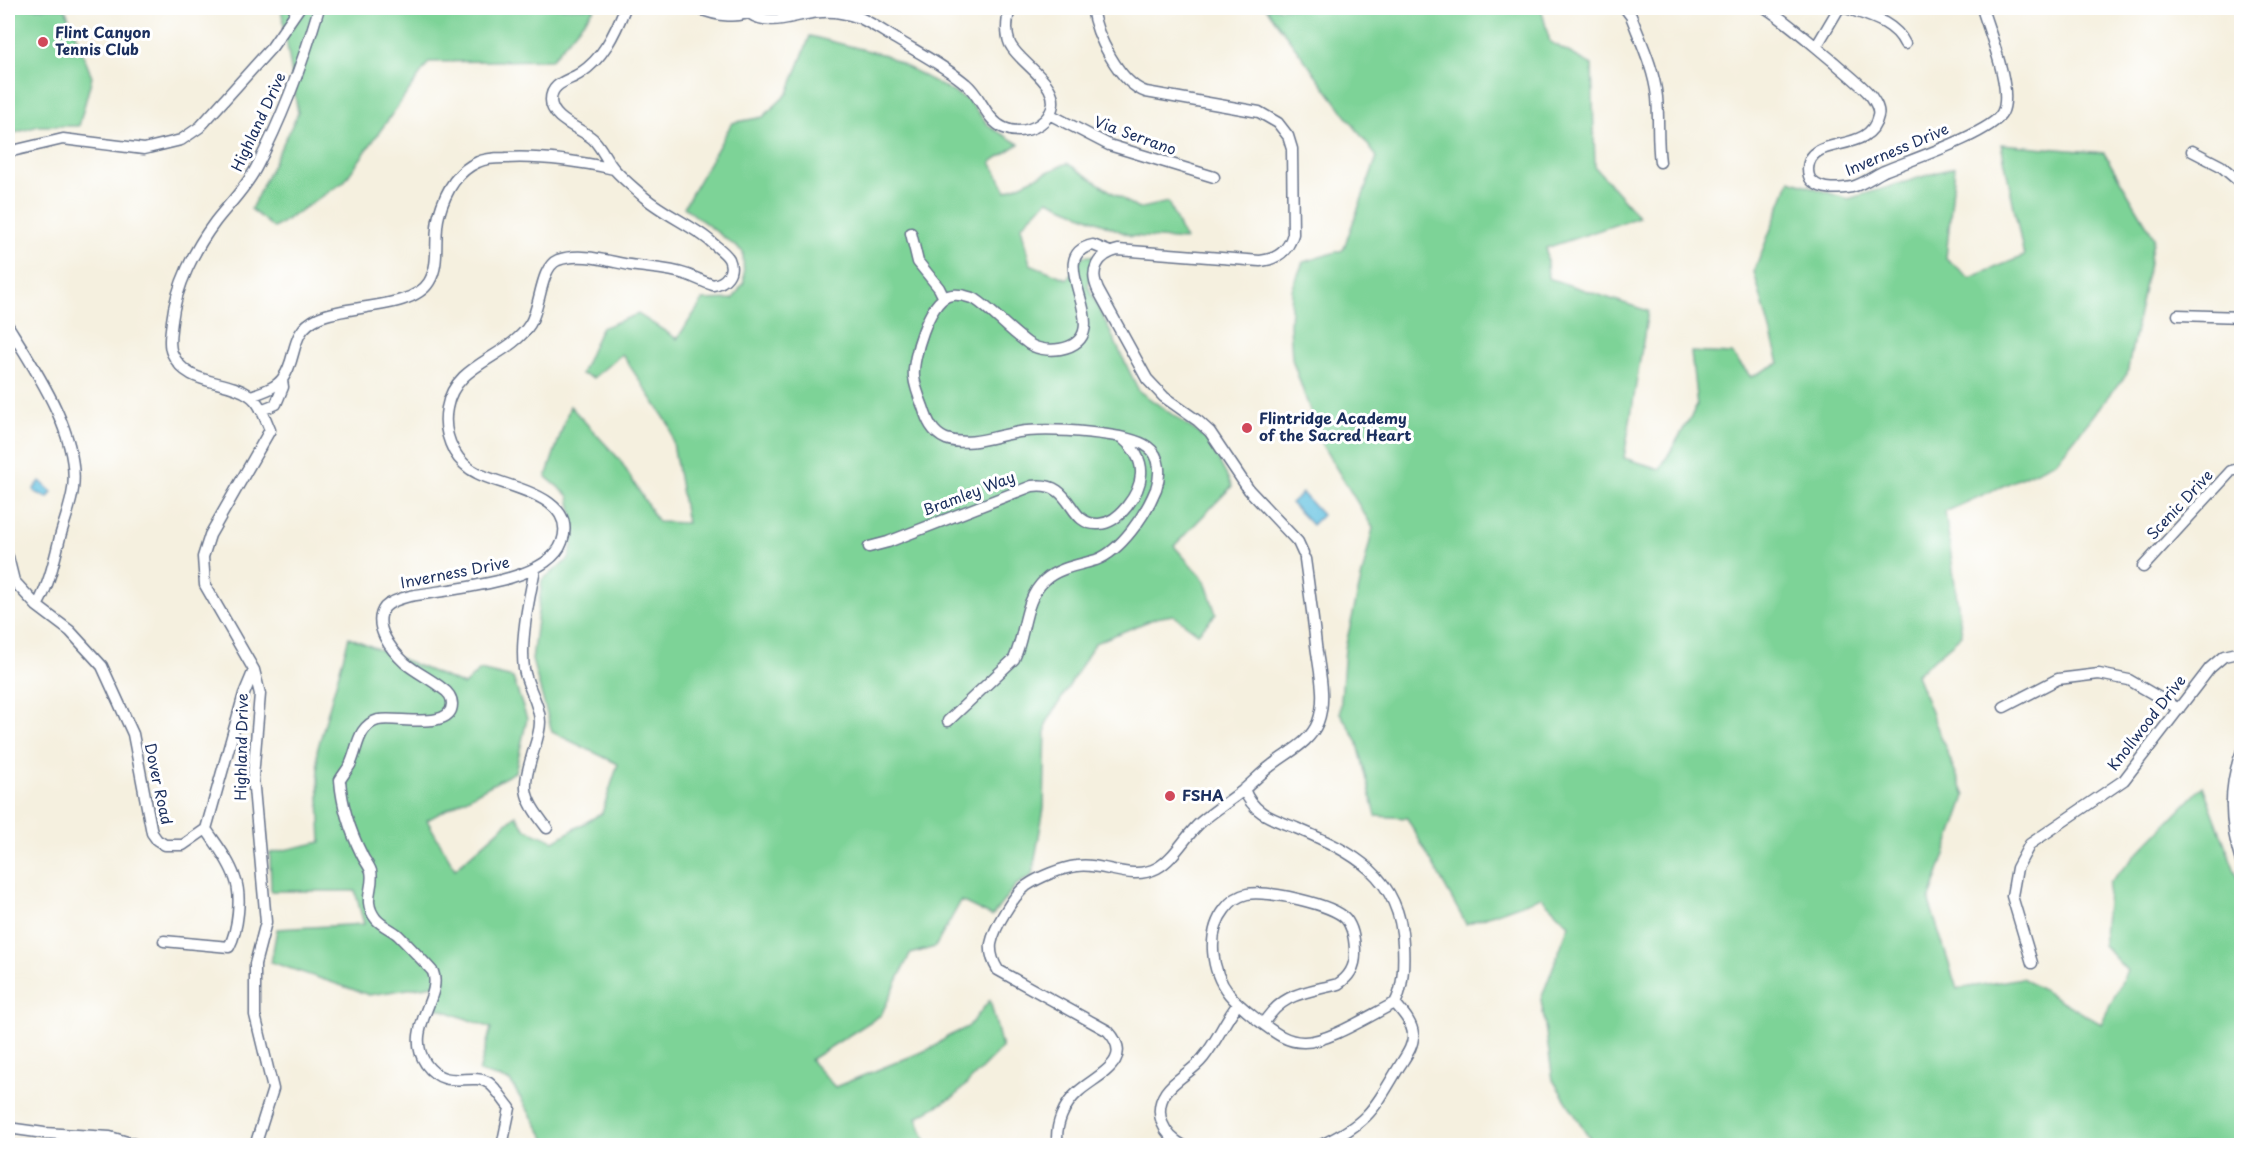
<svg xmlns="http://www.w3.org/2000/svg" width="2249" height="1153" font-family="'Playpen Sans',sans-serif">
  <rect width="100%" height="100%" fill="#fff"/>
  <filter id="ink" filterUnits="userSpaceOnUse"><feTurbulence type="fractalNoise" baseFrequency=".0167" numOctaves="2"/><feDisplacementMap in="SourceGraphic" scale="12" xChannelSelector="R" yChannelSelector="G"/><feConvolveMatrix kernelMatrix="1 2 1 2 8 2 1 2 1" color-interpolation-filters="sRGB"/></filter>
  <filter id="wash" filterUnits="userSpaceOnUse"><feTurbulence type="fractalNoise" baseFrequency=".008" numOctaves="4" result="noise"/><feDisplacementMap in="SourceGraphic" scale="24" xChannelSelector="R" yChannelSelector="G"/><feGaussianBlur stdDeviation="1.35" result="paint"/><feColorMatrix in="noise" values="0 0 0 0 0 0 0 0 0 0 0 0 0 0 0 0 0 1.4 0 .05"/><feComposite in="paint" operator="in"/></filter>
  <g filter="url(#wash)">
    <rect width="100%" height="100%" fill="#f5f0df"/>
    <path fill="#7dd397" stroke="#4c817a" stroke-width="1.5" d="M 8,8 L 65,8 L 92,77 L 79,126 L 38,126 L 8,135 Z
      M 281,8 L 595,8 L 551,60 L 429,62 L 344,182 L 274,228 L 251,209 L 298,113 Z
      M 1266,8 L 1541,8 L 1550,42 L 1592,65 L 1595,167 L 1639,217 L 1546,248 L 1548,278 L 1648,311 L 1624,458 L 1660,469 L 1697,406 L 1691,352 L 1732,354 L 1751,377 L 1779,363 L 1754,272 L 1790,180 L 1848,199 L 1955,167 L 1946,258 L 1970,278 L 2024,256 L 2001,144 L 2104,153 L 2154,237 L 2127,374 L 2056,462 L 1945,512 L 1962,635 L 1916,675 L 1965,796 L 1929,901 L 1957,989 L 2022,978 L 2101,1024 L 2127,971 L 2103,945 L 2109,883 L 2203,786 L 2241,887 L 2241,1145 L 1594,1145 L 1553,1080 L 1541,999 L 1569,925 L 1541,897 L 1466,924 L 1407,818 L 1376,816 L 1357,740 L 1340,713 L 1345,648 L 1373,528 L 1322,445 L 1292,359 L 1290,325 L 1292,290 L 1303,262 L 1343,250 L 1377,157 Z
      M 810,36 L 885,55 L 968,100 L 990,127 L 1019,144 L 991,162 L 1006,191 L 1067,163 L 1138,209 L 1168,202 L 1185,240 L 1131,236 L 1048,200 L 1021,226 L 1030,264 L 1067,279 L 1083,256 L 1093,256 L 1088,286 L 1139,391 L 1208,440 L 1232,486 L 1174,546 L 1205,581 L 1216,614 L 1198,633 L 1173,615 L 1156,618 L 1095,643 L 1046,724 L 1044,808 L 1032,876 L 1016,885 L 992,916 L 961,901 L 935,947 L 910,954 L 881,1015 L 810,1060 L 835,1087 L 934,1047 L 947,1037 L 968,1027 L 990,1000 L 1002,1048 L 955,1096 L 917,1117 L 927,1145 L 549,1145 L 510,1081 L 479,1072 L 491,1028 L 437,1008 L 441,984 L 369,995 L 271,962 L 277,929 L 364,924 L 355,891 L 271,891 L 270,853 L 321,842 L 317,751 L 349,637 L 464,685 L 480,670 L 513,678 L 527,719 L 515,772 L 427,820 L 455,869 L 516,815 L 525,829 L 554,841 L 602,813 L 618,764 L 552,732 L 532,660 L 542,580 L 569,559 L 575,530 L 569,496 L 546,477 L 570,406 L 620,460 L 658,522 L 687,523 L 670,426 L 622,354 L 593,378 L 581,374 L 601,328 L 638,314 L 677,339 L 703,300 L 733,299 L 744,282 L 743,252 L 684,207 L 732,123 L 763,117 L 788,93 Z"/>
    <path fill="#62c1e0" stroke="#3e789f" stroke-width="1.5" d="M 40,481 L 52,492 L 48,498 L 35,492 L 34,489 Z
      M 1302,493 L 1322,515 L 1312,525 L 1291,503 Z"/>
  </g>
  <g filter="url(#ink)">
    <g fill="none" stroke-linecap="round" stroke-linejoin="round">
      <g stroke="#67738b" stroke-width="13">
        <path id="minor" d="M 698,8 C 716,16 741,20 757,8
          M 1092,8 C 1096,35 1119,83 1146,92 L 1259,112 L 1278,123 L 1288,136 L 1292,149 L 1293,234 C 1288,251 1278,259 1260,261 L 1118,250 C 1097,255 1089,271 1098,290 L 1147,379 L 1164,397 L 1198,421 L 1210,432 L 1249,490 L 1298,542 L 1303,553
          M 1625,8 L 1631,16 C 1641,42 1654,69 1657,97 C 1659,119 1657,140 1660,162
          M 1766,8 C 1790,24 1812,44 1834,62 C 1846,73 1860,83 1871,96 C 1875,102 1880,109 1878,116 C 1870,156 1809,133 1808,169 C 1808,174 1809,178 1812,181 C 1822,191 1839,189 1852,187 C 1863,184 1874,176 1884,171 C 1908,161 1992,133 2002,113 C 2014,91 1989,32 1982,8
          M 1846,8 C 1868,16 1894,21 1905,44
          M 749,13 C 773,29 797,12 823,12 C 836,11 848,14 860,18 C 873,24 884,32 896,39 C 919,53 945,66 966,84 C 981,96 986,120 1004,128 C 1020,135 1039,129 1049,115 C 1067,86 1020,65 1010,44 C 1005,32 1007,19 1010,8
          M 1816,47 L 1839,8
          M 1049,114 L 1109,145 L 1214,177
          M 2192,151 L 2221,166 L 2242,184
          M 8,152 L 63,139 L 144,149 L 181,140 L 200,127 L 272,47 L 299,8
          M 911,233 L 918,262 L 939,288 L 944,298
          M 2178,315 L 2242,317
          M 8,326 C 35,369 80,435 73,489 C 71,505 64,522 60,537 C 54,562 49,585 37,606
          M 251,396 C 262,392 276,388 283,378 C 298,358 289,331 318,318 C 347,304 412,310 429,282 C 441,263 433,236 439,215 C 445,193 457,171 478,162 C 486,158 497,158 505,158 C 543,156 577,161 614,169
          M 261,410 L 276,404 L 283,387 L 282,380
          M 869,547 L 888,542 L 1032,486 C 1075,480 1066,526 1099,524 C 1119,523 1140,494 1141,474 C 1142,460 1133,447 1123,439
          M 8,557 L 14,581 L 37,606 L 70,631 L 102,666 L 133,734 L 152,833 L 157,840 L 165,845 L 183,845 L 206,829 L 244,694 L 254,670
          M 2143,567 L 2231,471 L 2242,468
          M 535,569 C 529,599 520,639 524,669 C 527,687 540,704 540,722 C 540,731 537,740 534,749 C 522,789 521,794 547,828
          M 2004,707 L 2058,679 L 2099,674 L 2129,680 L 2179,709
          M 948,721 L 1014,659 C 1026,634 1023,600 1045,580 C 1058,568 1079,565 1096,560 C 1121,551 1146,514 1156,489 C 1161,475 1161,456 1148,447 C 1128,432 1053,429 1027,431 C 1001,433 972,448 946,439 C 932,433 927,420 923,407 C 919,397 915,387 914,377 C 912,358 929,302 948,296 C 957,293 966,296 975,299 C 993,311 1007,328 1025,341 C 1034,349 1048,351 1060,349 C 1124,337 1038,256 1093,245 L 1110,252
          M 2242,751 C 2227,788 2230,827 2242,865
          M 1244,789 C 1253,814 1273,819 1296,828 C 1353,852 1400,876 1403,944 C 1404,963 1404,987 1395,1003 C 1402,1012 1412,1022 1413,1034 C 1414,1046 1405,1057 1399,1067 C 1373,1111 1367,1124 1319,1146
          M 164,941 L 229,947 C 238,930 242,896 235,878 C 229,860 216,844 206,829
          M 2032,963 L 2012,896 L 2017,868 L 2030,844 L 2124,780 L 2210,668 L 2224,656 L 2242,652
          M 1263,1024 C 1283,992 1305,993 1338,984 C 1349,977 1355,967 1355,954 C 1355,942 1354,929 1346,919 C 1333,904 1267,890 1247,894 C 1238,896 1230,902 1225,909 C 1206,933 1211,971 1229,994 C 1237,1004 1249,1013 1259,1021 C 1273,1031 1285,1042 1303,1042 C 1328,1043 1372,1014 1395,1003
          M 8,1128 L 44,1133 L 110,1137 L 141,1146
          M 255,1146 L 273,1089 L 255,1015 L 255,964 L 266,922 L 253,777 L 260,694 L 254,670 L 205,585 L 203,557 L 210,535 L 270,430 C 265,418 260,402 249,395 C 224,378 187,387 172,353 C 168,344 171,331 172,321 C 176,286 194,250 215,222 C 229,204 245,189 256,168 C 283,117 303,62 319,8
          M 502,1146 L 510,1108 C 503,1100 497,1089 489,1083 C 471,1071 446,1092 426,1064 C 403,1030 443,997 433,972 C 431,969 402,939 398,935 C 391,929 382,926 376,919 C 361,900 375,887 371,871 C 369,865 364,860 362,855 C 350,831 342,807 340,780 C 343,775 347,770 350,765 C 358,749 357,726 378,720 C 396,716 452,731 452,704 C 452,698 448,692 443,689 C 431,679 417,673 405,663 C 392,651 371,625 385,607 C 391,601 402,598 410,596 C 448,589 548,583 562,542 C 579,495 503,487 477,473 C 468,469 459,460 454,451 C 447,438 444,423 447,408 C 455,362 508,359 530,324 C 541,307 540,267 558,260 C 581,252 607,261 630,265 C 649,268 669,268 688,275 C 696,278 704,282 713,285 C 725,283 735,273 729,259 C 725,252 715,246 709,240 C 689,224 664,214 644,197 C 634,188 623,179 614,169 C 606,160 602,148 593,139 C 581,128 551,120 551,100 C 551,83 568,81 579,74 C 603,59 615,33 625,8
          M 1058,1146 C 1054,1126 1064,1104 1079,1091 C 1097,1075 1136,1061 1108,1031 L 998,970 C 993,962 990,953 991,944 C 994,928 1013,896 1026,886 C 1039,877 1061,868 1077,866 C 1104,862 1130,882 1157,868 C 1174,859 1186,835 1201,822 C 1214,811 1228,802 1241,792 C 1252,783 1261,773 1272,765 C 1288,752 1310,743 1318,722 C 1327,698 1319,670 1316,645 C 1313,617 1309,588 1305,559
          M 1184,1146 C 1164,1136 1152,1113 1166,1092 C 1175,1079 1193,1071 1203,1058 C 1217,1041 1225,1020 1238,1004"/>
      </g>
      <use href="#minor" stroke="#fff" stroke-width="10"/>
    </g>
  </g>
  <g fill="#d1495b" stroke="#fff" stroke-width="2">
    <circle cx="43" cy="42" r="6"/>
    <circle cx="1247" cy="428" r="6"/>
    <circle cx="1170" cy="796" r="6"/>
  </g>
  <g text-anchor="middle" stroke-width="6" stroke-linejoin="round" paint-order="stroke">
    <g font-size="15" font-weight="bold" fill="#1b2f5e" stroke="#fff" text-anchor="start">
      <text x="55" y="38">Flint Canyon<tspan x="55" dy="17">Tennis Club</tspan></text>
      <text x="1259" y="424">Flintridge Academy<tspan x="1259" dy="17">of the Sacred Heart</tspan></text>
      <text x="1182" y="801">FSHA</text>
    </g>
    <g font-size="15" fill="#1b2f5e" stroke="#fff">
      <text transform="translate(259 122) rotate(-65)" y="5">Highland Drive</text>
      <text transform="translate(1135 136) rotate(20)" y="5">Via Serrano</text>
      <text transform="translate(1897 150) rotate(-23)" y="5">Inverness Drive</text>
      <text transform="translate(969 494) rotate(-21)" y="5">Bramley Way</text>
      <text transform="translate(2180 505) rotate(-47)" y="5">Scenic Drive</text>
      <text transform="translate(455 573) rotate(-11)" y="5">Inverness Drive</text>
      <text transform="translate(2147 723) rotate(-52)" y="5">Knollwood Drive</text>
      <text transform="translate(242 747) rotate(-89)" y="5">Highland Drive</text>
      <text transform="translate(158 784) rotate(78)" y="5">Dover Road</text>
    </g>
  </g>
  <rect width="2249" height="1153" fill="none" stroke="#fff" stroke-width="30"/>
</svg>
